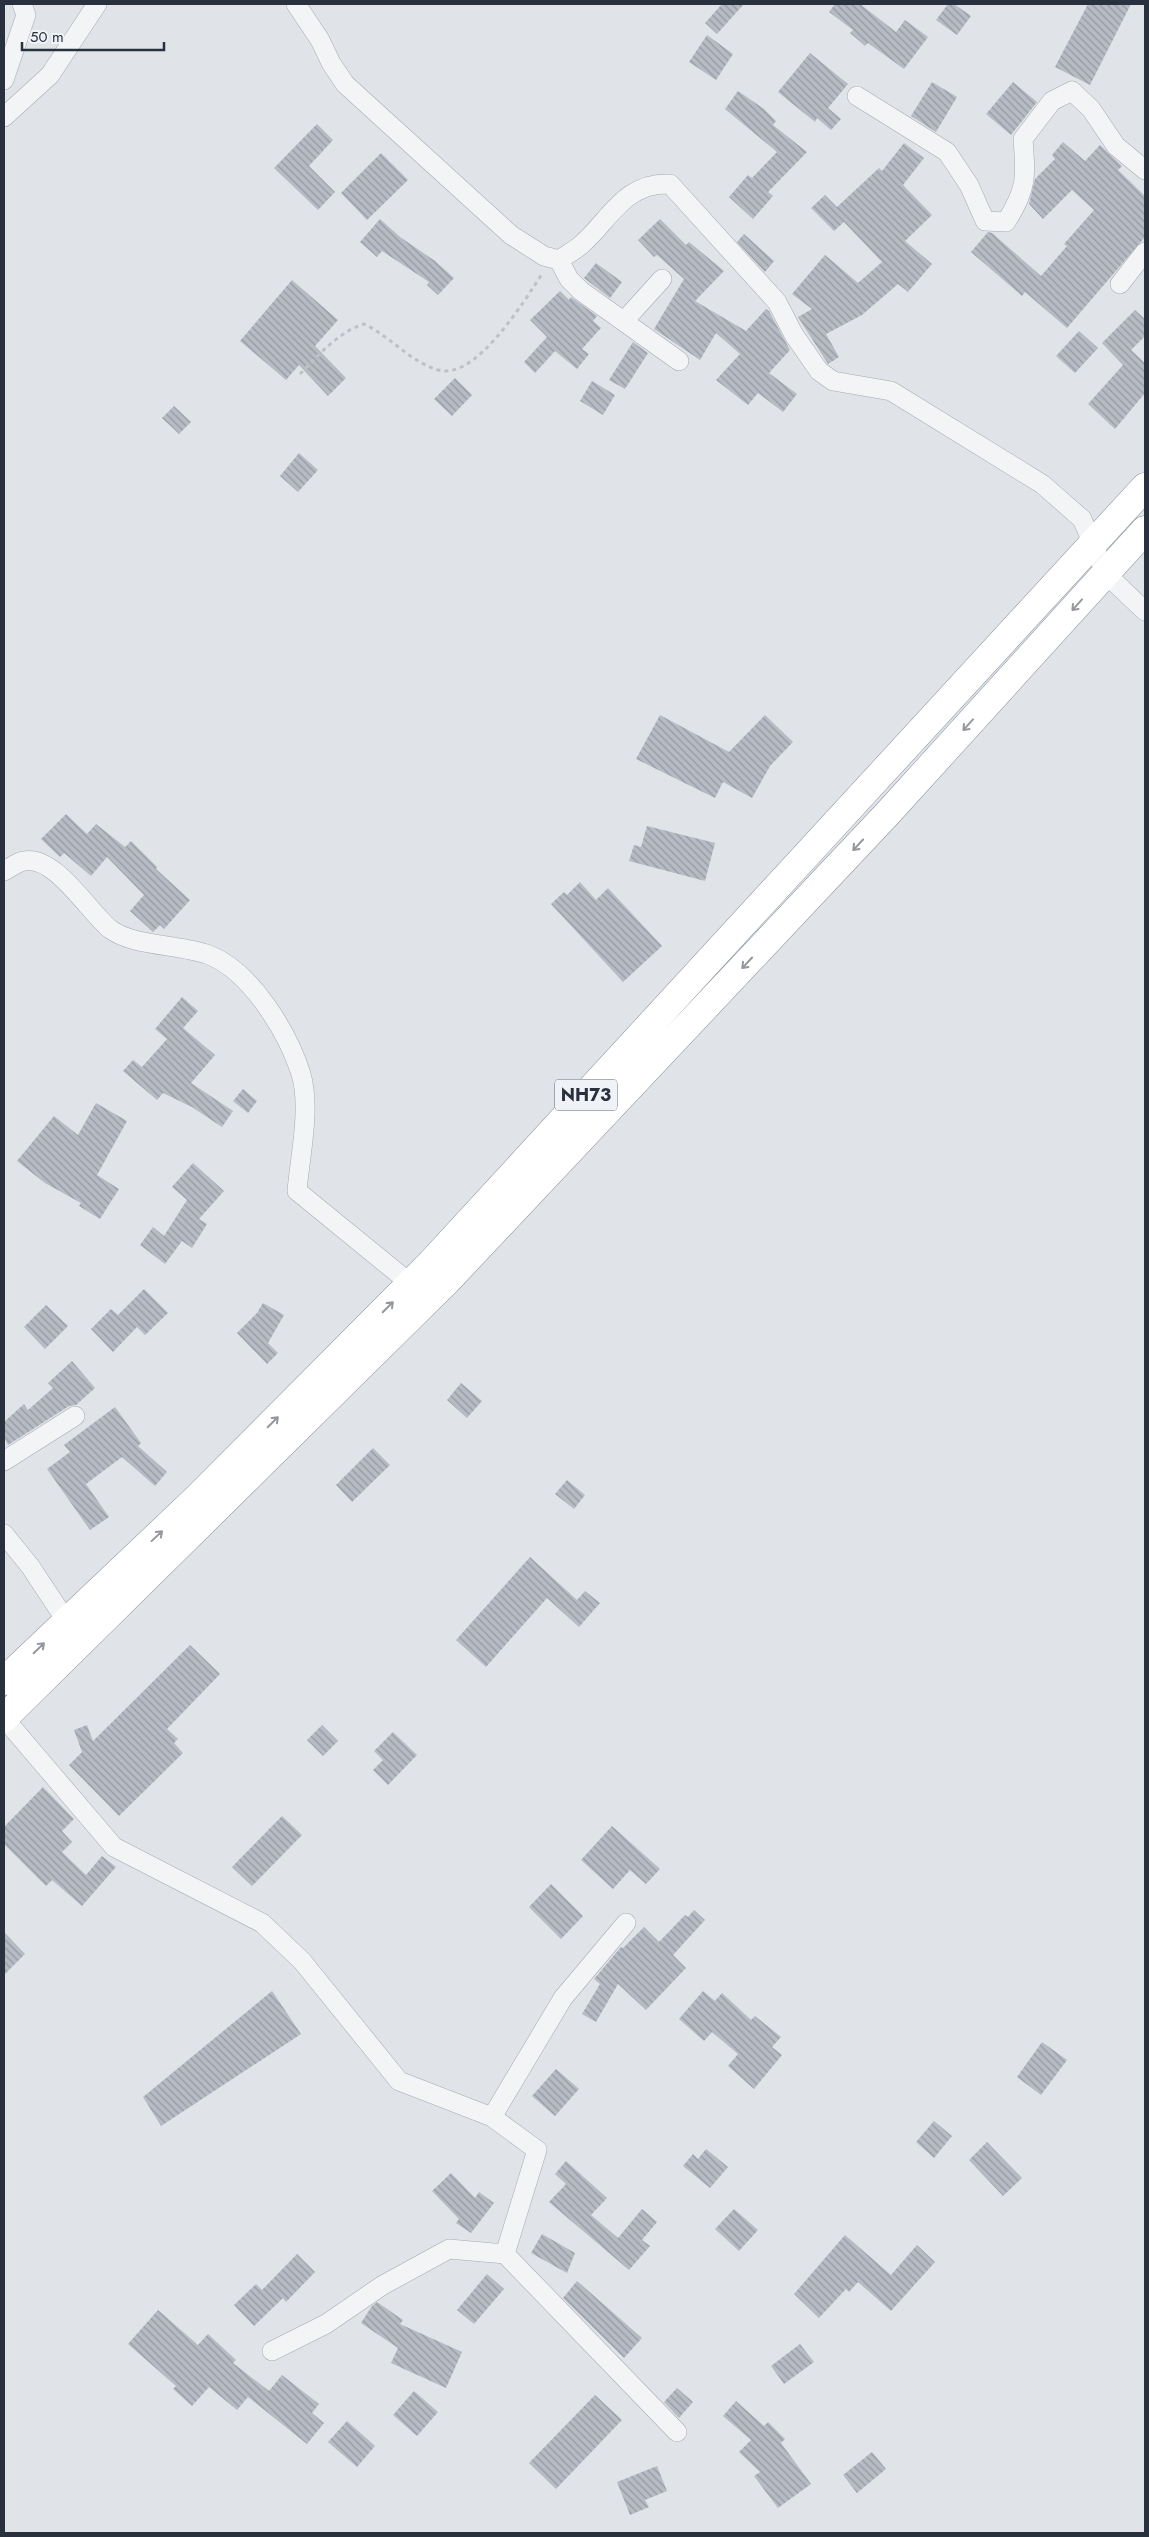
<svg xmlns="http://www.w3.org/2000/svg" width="1149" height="2537" font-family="Jost,sans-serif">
  <defs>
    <pattern id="building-back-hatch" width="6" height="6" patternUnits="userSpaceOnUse" patternTransform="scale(1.25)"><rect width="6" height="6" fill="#b7bcc4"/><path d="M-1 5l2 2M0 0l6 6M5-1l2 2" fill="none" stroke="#9599a1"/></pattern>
  </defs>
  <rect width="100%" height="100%" fill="#e0e3e8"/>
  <path fill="url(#building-back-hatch)" d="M 722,4 L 744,4 L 717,34 L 705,23 Z
    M 835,4 L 860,4 L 896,32 L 905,20 L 928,37 L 904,69 L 868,43 L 865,46 L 850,33 L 853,30 L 829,12 Z
    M 948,4 L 954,4 L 971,16 L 957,35 L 936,20 Z
    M 1088,4 L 1131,4 L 1090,85 L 1055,67 Z
    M 707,35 L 733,54 L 716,80 L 689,62 Z
    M 810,53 L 848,84 L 828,108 L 841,119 L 831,130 L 817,118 L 815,122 L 778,92 Z
    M 932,82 L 957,97 L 936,132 L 911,116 Z
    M 1013,82 L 1037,102 L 1011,135 L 986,114 Z
    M 738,91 L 764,109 L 776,121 L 773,125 L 807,152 L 768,192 L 773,196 L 753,219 L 729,197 L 748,175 L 752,178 L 777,152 L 725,109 Z
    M 317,124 L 333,140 L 309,166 L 335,192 L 318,210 L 274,168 Z
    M 1063,142 L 1085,161 L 1100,145 L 1122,166 L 1118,170 L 1145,196 L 1145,237 L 1067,328 L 1025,292 L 1022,296 L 971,252 L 988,232 L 992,233 L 1041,276 L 1067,246 L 1064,244 L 1094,210 L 1072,190 L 1043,219 L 1029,204 L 1035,179 L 1055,159 L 1052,155 Z
    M 904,143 L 924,158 L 903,185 L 932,215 L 905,241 L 932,264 L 908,292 L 898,284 L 862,315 L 826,334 L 839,357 L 828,364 L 798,317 L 812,309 L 792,294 L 825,255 L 858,283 L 882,262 L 844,222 L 834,231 L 811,208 L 825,195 L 837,207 L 879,168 L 882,171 Z
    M 381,153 L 408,180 L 367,220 L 341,193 Z
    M 380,219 L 400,237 L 435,261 L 454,278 L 438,295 L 427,285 L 429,282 L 382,251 L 377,257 L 360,242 Z
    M 660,219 L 686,245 L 689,242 L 724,271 L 695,301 L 746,331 L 766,309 L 769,311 L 790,350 L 769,373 L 797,394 L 783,412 L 758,393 L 748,405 L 716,380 L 740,354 L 716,333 L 700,360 L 654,329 L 684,279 L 657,255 L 654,257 L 638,240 Z
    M 744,234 L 774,261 L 765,272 L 737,242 Z
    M 596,263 L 622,282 L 610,298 L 584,278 Z
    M 292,280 L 338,320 L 315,346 L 346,378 L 328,396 L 299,365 L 286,380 L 240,341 Z
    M 560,291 L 569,300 L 571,297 L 597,316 L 593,321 L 601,328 L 582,349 L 589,354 L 577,369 L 555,351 L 535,373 L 524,362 L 547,337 L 530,320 Z
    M 1135,310 L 1145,319 L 1145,336 L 1131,350 L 1145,363 L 1145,393 L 1115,429 L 1088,404 L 1123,365 L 1102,343 Z
    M 1079,331 L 1098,348 L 1075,373 L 1056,356 Z
    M 633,342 L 648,353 L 625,389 L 609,380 Z
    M 455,378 L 472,395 L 452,416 L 434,399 Z
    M 592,381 L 615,395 L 603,415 L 580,401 Z
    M 174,406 L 191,422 L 179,434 L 162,418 Z
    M 299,453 L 318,470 L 298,492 L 280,476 Z
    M 660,715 L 729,752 L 765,715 L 793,742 L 770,766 L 752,798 L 723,782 L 715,798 L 636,759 Z
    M 66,814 L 87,834 L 96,824 L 125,847 L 131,841 L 157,867 L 156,869 L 190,900 L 164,929 L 160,925 L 153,932 L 130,911 L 144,895 L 107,857 L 91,876 L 64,853 L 60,857 L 41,839 Z
    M 647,826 L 715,843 L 705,881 L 629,861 L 634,845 L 641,847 Z
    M 580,882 L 596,900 L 608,888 L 662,946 L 623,982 L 551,904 L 564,892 L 567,895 Z
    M 182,997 L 198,1011 L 183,1028 L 215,1055 L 191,1083 L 233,1111 L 222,1127 L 192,1107 L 163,1093 L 157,1100 L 123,1071 L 133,1060 L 142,1067 L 167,1039 L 155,1029 Z
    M 243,1089 L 257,1101 L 248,1113 L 233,1101 Z
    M 96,1103 L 127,1121 L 97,1175 L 119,1189 L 100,1219 L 79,1206 L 81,1203 L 45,1183 L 17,1161 L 54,1116 L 78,1135 Z
    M 193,1163 L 224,1191 L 199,1219 L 207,1224 L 192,1248 L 182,1241 L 165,1264 L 140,1245 L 153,1227 L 164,1236 L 187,1200 L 172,1187 Z
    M 144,1289 L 168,1313 L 145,1335 L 137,1327 L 113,1352 L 91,1329 L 111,1309 L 118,1315 Z
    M 263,1303 L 284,1315 L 268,1343 L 278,1353 L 267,1364 L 237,1333 L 257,1313 Z
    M 46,1305 L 68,1326 L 45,1349 L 24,1327 Z
    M 72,1361 L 95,1388 L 76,1405 L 69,1406 L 8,1445 L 4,1437 L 4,1422 L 24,1404 L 28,1410 L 53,1388 L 48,1383 Z
    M 461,1383 L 482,1401 L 467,1418 L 447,1400 Z
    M 115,1407 L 141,1443 L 138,1446 L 167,1472 L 155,1486 L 122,1457 L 86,1484 L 109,1517 L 90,1530 L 47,1469 L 70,1452 L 64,1445 Z
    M 373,1448 L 390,1465 L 352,1502 L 336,1485 Z
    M 567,1480 L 585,1495 L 574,1509 L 555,1494 Z
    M 530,1557 L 577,1600 L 585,1591 L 600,1603 L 579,1627 L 547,1598 L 486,1667 L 456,1640 Z
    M 190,1645 L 220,1674 L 167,1729 L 178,1739 L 174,1743 L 183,1753 L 119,1816 L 69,1765 L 82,1752 L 74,1730 L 87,1725 L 93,1741 Z
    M 322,1725 L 338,1741 L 323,1756 L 307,1740 Z
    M 393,1732 L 417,1755 L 388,1785 L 373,1770 L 383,1760 L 374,1751 Z
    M 43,1787 L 74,1819 L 62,1831 L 72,1842 L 62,1852 L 86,1875 L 102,1856 L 116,1867 L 82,1906 L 52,1880 L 46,1886 L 4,1844 L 4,1827 Z
    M 282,1816 L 302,1835 L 252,1886 L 232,1867 Z
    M 612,1826 L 660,1869 L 646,1884 L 630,1870 L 613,1889 L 581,1860 Z
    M 551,1884 L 583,1916 L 561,1939 L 529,1907 Z
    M 694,1910 L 705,1920 L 673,1955 L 686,1968 L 646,2010 L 618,1984 L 596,2022 L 582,2014 L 600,1984 L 594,1979 L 621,1947 L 623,1948 L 644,1927 L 659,1942 L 685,1915 L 688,1917 Z
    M 4,1932 L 25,1954 L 4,1975 Z
    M 272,1991 L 301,2034 L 161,2126 L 143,2097 Z
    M 703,1991 L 715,2001 L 722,1993 L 751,2020 L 755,2016 L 781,2037 L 772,2047 L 782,2055 L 754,2089 L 728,2066 L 738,2054 L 712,2032 L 704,2041 L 679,2019 Z
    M 1042,2042 L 1067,2060 L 1041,2095 L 1017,2077 Z
    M 556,2069 L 579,2089 L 555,2116 L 532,2096 Z
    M 934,2121 L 952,2136 L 934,2158 L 916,2142 Z
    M 987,2142 L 1022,2178 L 1003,2196 L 969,2160 Z
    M 706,2149 L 728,2167 L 710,2188 L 683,2166 L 693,2154 L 698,2159 Z
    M 566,2161 L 607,2198 L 591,2215 L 618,2238 L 642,2209 L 657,2222 L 642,2240 L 650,2246 L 629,2270 L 549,2202 L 566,2184 L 555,2174 Z
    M 451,2173 L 475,2198 L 479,2192 L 494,2203 L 471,2233 L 456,2223 L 459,2219 L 432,2191 Z
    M 734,2209 L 758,2230 L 739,2251 L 715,2229 Z
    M 542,2234 L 575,2253 L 567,2273 L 531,2253 Z
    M 845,2235 L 891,2275 L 917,2245 L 935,2262 L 891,2311 L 858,2282 L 849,2292 L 846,2289 L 819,2318 L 794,2294 Z
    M 297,2254 L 315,2272 L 286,2302 L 283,2298 L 254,2326 L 234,2305 L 256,2284 L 262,2290 Z
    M 487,2274 L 504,2289 L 474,2324 L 457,2310 Z
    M 577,2281 L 642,2338 L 624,2358 L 563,2298 Z
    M 377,2302 L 403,2320 L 400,2324 L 462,2352 L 446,2388 L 391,2363 L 398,2348 L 361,2323 L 372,2306 Z
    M 158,2310 L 198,2345 L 208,2334 L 236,2360 L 233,2363 L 269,2391 L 282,2375 L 319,2404 L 312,2413 L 324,2423 L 307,2444 L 248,2397 L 237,2410 L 209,2387 L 192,2406 L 173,2389 L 176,2386 L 128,2344 Z
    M 800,2344 L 814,2362 L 784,2384 L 771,2366 Z
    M 677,2388 L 693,2402 L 679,2418 L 664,2402 Z
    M 414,2391 L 438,2412 L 417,2436 L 393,2415 Z
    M 595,2395 L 622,2420 L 556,2489 L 529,2463 Z
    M 736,2401 L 764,2426 L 768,2422 L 785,2439 L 781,2443 L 811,2484 L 778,2508 L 754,2476 L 760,2472 L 739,2452 L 751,2440 L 723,2416 Z
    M 347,2421 L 375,2446 L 357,2467 L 328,2442 Z
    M 872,2452 L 886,2469 L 857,2493 L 843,2475 Z
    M 657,2466 L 667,2491 L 645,2500 L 649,2507 L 630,2515 L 617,2482 Z"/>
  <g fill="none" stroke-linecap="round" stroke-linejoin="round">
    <g stroke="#a5aab2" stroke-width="20">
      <path id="street" d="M 296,4 L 320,40 L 331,63 L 345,84 L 511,235 L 544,256 L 559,260 L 569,279 L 581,291 L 679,361
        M 4,80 L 26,15 L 22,4
        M 857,96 L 947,152 L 969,185 L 985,221 L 1006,222 C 1027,189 1026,178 1023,139 L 1052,101 L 1072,91 L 1091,109 L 1116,146 L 1145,170
        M 4,117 L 50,75 L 97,4
        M 559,260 C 566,255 574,251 581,245 C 610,220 624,182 670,184 L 777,302 L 794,335 L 819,371 L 833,381 L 891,391 L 1042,484 L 1082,519 L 1106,574 L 1145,611
        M 1120,284 L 1145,252
        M 624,321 L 662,279
        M 4,871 C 10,868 17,862 24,861 C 54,854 89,912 110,929 C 134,947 180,944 209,955 C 251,971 288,1033 301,1074 C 311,1108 300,1156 297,1191 L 411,1284
        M 4,1461 L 75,1416
        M 4,1534 L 30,1566 L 67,1622
        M 4,1718 L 114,1847 L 262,1923 L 302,1961 L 399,2081 L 492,2117 L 537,2150 L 505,2254
        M 492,2117 L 563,1998 L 626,1923
        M 272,2351 L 326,2324 L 383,2285 L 449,2249 L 505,2254 L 677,2432"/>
    </g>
    <g stroke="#88919e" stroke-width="29">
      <path id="highway" d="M 4,1681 L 195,1500 L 430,1264 L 1145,487
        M 4,1718 L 448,1280 L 888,813 L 1145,530"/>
    </g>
    <path stroke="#bec1c6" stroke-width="3" stroke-dasharray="4 4" stroke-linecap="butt" d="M 300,374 C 319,355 338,332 364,324 C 390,336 409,361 438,370 C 476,381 524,301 542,274"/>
    <use href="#street" stroke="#f2f4f6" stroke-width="19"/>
    <use href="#highway" stroke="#fff" stroke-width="28"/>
  </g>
  <defs><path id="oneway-shaft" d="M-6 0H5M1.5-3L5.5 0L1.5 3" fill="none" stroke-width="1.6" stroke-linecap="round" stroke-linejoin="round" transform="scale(1.25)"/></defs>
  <g stroke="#94989e">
    <use href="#oneway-shaft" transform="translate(1077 605) rotate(132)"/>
    <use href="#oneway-shaft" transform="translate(968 725) rotate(132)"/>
    <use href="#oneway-shaft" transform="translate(858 845) rotate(133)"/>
    <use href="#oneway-shaft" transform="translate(747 963) rotate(133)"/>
    <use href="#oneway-shaft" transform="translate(388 1307) rotate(-45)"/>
    <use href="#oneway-shaft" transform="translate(273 1422) rotate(-45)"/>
    <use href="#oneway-shaft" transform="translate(157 1536) rotate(-43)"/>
    <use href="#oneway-shaft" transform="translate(39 1648) rotate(-44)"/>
  </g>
  <g text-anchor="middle" stroke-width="4.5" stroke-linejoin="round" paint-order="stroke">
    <rect fill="#eff2f6" stroke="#646b75" stroke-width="1" x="555" y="1079.5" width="62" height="31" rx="4"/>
    <g font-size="18" font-weight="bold" fill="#29313e">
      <text x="586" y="1101">NH73</text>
    </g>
  </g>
  <rect width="1149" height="2537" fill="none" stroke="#29313e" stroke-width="10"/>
  <path d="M22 42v8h142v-8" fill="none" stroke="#29313e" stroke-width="2.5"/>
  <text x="30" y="42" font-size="15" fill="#29313e" stroke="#eff2f6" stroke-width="4" paint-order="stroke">50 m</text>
</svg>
